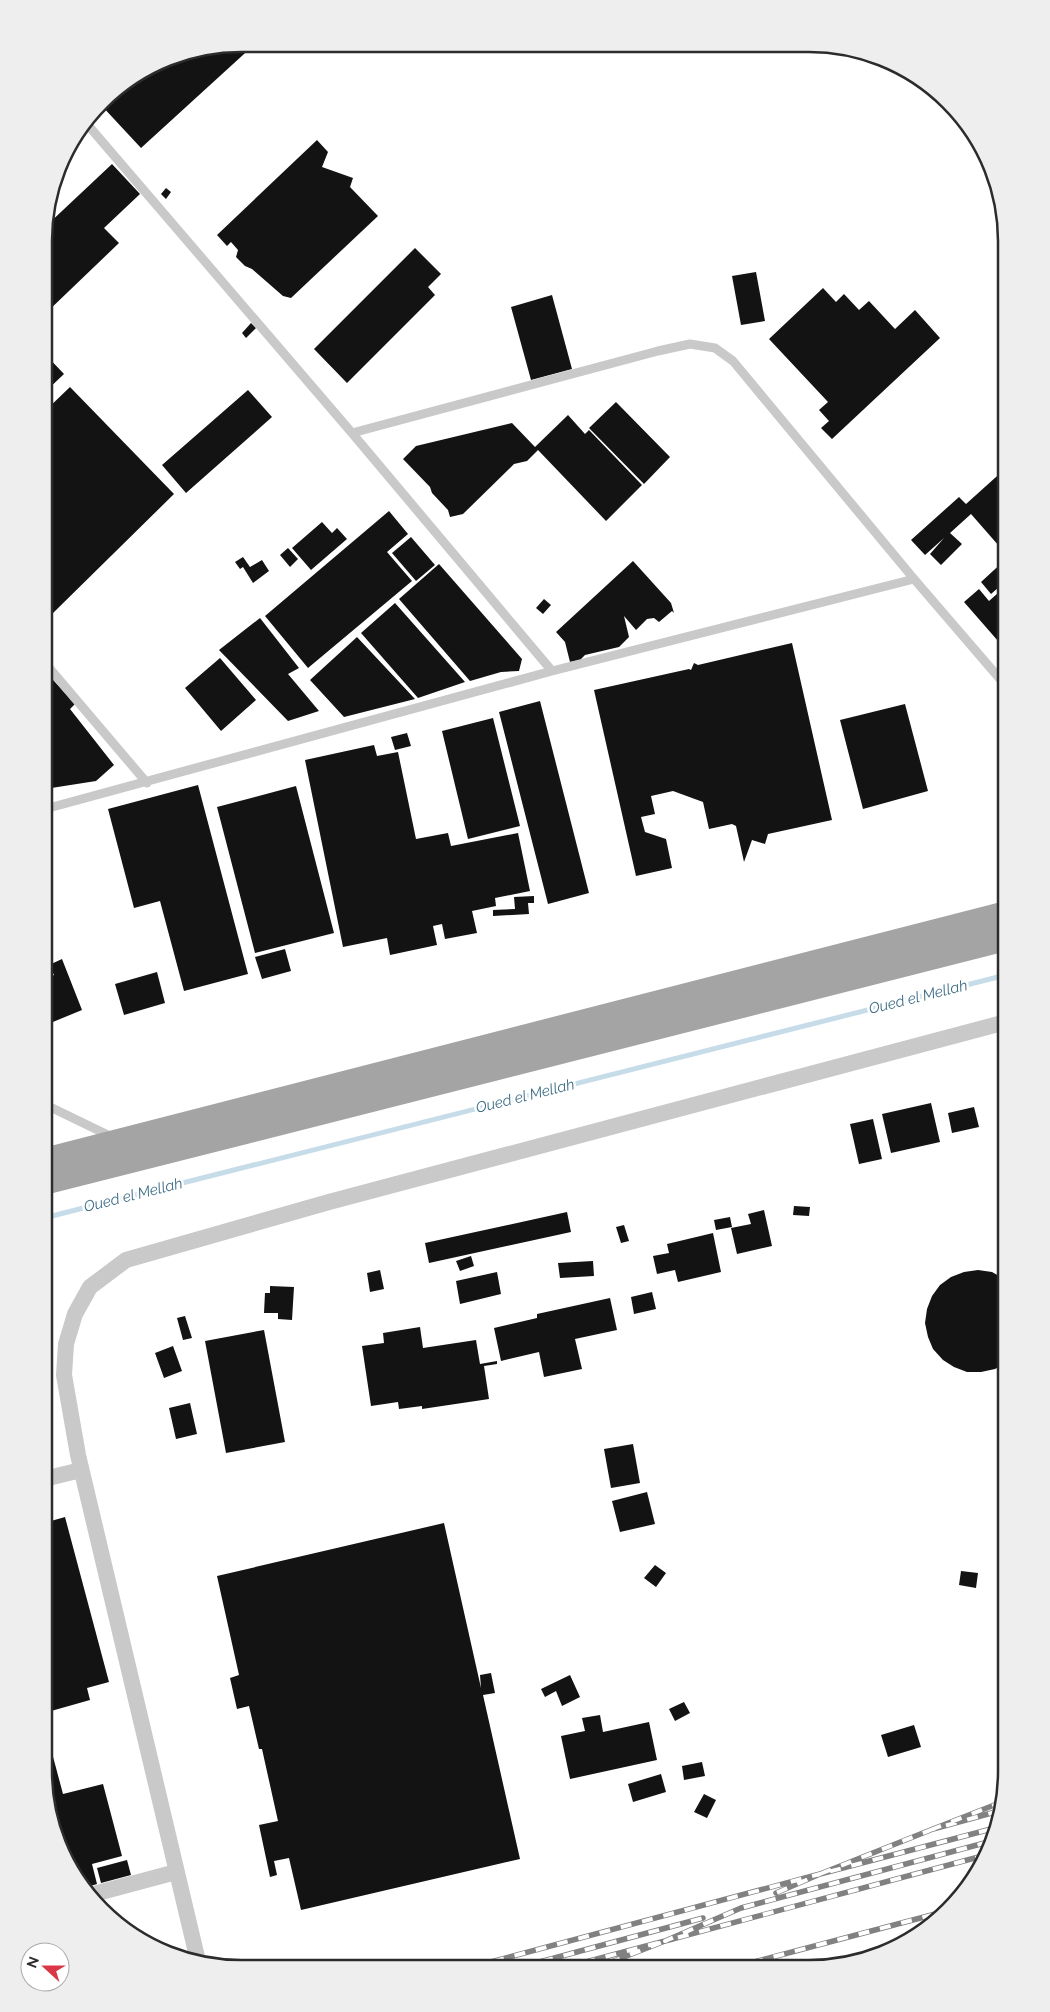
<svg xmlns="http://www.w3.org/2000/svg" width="1050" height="2012" font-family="Raleway,sans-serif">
  <rect width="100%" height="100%" fill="#fff"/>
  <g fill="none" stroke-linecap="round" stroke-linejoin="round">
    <path stroke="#c6dce8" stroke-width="5" d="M 44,1218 L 1006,975"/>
  </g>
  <path fill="#131313" d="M 242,44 L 255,44 L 141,148 L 101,105 L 111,93 L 166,59 Z
    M 317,140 L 328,152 L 322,167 L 353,178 L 350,187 L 378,216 L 291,298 L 283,296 L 252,269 L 245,266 L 236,257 L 238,250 L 231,242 L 227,246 L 217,235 Z
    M 112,164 L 140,194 L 104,228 L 119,243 L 45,314 L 45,227 Z
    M 166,188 L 171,192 L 166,199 L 161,194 Z
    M 415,248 L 441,274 L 428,287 L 435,295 L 347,383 L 314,349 Z
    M 756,272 L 765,321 L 741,325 L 732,276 Z
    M 823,288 L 836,302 L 844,294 L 859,310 L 869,301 L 895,329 L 915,310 L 940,338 L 832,439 L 821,428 L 829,421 L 819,410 L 828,402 L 769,339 Z
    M 552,295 L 572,369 L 531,380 L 511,307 Z
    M 251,323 L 256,328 L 246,338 L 242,333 Z
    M 45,354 L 64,374 L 45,392 Z
    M 70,387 L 174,494 L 49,617 L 45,613 L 45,411 Z
    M 248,390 L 272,417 L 186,493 L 162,465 Z
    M 616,402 L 670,457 L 644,484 L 589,428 Z
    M 568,415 L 585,434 L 589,430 L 642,485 L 606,521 L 538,450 L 527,461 L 514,464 L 463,514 L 450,517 L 448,510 L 432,493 L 430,487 L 403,459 L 416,446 L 512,423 L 535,447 Z
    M 1006,468 L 1006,554 L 971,514 L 950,533 L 962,544 L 941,565 L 930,554 L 944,538 L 925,555 L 911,540 L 959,497 L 966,504 Z
    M 389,511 L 408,534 L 387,552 L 412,581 L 308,668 L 265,616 Z
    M 322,522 L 332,533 L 337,528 L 347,539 L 311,570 L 292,548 Z
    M 411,537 L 435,565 L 416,581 L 392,553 Z
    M 288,548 L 298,559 L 290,567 L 280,555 Z
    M 243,557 L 250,567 L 262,560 L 269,571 L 253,583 L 243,567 L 240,569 L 235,562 Z
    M 1006,559 L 1006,581 L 991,594 L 981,582 Z
    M 633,561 L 671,603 L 674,613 L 672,611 L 659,622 L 654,618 L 647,619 L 636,630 L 624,616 L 629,637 L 619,647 L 585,655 L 580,660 L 570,662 L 565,642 L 556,632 Z
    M 439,564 L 522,659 L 519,671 L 501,672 L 470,681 L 399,599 Z
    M 1006,586 L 1006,648 L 1005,649 L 964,602 L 979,589 L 989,601 Z
    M 544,599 L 551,605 L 543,614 L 536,608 Z
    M 395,603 L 465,682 L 418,698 L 361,633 Z
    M 260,618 L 299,668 L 288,674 L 319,711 L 288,721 L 219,650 Z
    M 357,637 L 415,699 L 344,717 L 310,680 Z
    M 792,643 L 832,820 L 768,834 L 765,844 L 752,840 L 744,862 L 736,826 L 732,824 L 709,829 L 703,802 L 673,791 L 651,796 L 655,814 L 641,817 L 645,832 L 666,839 L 672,868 L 636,876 L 594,690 L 689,669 L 691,670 L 694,663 L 698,665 Z
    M 220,658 L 256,700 L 221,731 L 185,688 Z
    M 45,671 L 75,704 L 70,709 L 114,765 L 96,781 L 45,789 Z
    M 540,701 L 589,893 L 548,904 L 499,712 Z
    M 905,704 L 928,791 L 863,809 L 840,720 Z
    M 493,718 L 520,826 L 468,839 L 442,731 Z
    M 407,733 L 411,746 L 395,750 L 391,737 Z
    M 374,745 L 377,756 L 398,752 L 416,839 L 448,833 L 451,846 L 518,833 L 530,891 L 495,898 L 496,906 L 472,911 L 477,933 L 445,939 L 442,924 L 433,926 L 437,945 L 390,955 L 387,938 L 343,947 L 305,760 Z
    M 198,785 L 248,974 L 184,991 L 160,901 L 134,908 L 108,809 Z
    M 296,786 L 334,933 L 255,953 L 217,807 Z
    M 534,896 L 534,903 L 528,903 L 529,914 L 493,916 L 493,910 L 515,909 L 514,897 Z
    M 285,949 L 291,971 L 262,979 L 255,957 Z
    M 62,959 L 82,1010 L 48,1024 L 45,1014 L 45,979 L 54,975 L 49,965 Z
    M 157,972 L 165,1003 L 124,1015 L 115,984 Z
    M 931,1103 L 940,1142 L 891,1153 L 882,1114 Z
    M 974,1107 L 979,1127 L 952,1133 L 948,1113 Z
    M 873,1119 L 882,1159 L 859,1164 L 850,1124 Z
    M 794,1206 L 810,1207 L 809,1216 L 793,1215 Z
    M 764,1210 L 772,1246 L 737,1254 L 731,1228 L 751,1224 L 748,1214 Z
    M 567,1212 L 571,1232 L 429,1263 L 425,1243 Z
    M 730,1217 L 732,1227 L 716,1230 L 714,1220 Z
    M 624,1225 L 629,1241 L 621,1243 L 616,1227 Z
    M 713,1233 L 721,1272 L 678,1282 L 675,1270 L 657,1274 L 653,1256 L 669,1253 L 667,1244 Z
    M 471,1256 L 474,1266 L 460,1271 L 456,1261 Z
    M 593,1261 L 594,1276 L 560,1278 L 558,1263 Z
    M 380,1270 L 384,1289 L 370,1292 L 367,1273 Z
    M 978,1270 L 992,1272 L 1006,1280 L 1006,1363 L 995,1369 L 981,1372 L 967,1372 L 954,1367 L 943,1360 L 933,1349 L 928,1337 L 925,1323 L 927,1309 L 932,1296 L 940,1285 L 951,1277 L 964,1272 Z
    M 497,1272 L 501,1294 L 460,1304 L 456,1281 Z
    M 270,1286 L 294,1287 L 292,1320 L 278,1319 L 278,1313 L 264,1313 L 265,1293 L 270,1293 Z
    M 652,1292 L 656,1309 L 634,1314 L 631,1297 Z
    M 610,1298 L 617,1330 L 575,1339 L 582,1369 L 544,1377 L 539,1352 L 501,1361 L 494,1328 L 537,1318 L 537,1314 Z
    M 185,1316 L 192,1338 L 183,1340 L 177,1318 Z
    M 420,1327 L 423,1348 L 476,1340 L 480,1364 L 497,1361 L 497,1364 L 484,1366 L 489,1399 L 422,1409 L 422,1406 L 399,1409 L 398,1402 L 371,1406 L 362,1346 L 384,1343 L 383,1333 Z
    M 264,1330 L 285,1442 L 226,1453 L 205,1341 Z
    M 173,1346 L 182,1371 L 164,1378 L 155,1353 Z
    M 190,1403 L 197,1434 L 176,1439 L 169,1408 Z
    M 633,1444 L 640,1483 L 611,1488 L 604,1449 Z
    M 647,1492 L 655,1524 L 620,1532 L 612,1501 Z
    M 65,1517 L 109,1682 L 87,1688 L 90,1700 L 44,1713 L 44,1523 Z
    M 444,1523 L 481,1688 L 480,1675 L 491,1673 L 495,1693 L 483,1695 L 520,1859 L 301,1910 L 289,1858 L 274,1861 L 277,1875 L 270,1877 L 259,1825 L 278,1821 L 262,1749 L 259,1749 L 249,1706 L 237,1709 L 230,1678 L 239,1675 L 217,1576 Z
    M 655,1565 L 666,1573 L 656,1587 L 644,1578 Z
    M 961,1571 L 978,1573 L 976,1588 L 959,1585 Z
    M 570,1675 L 580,1697 L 562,1706 L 556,1691 L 545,1697 L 541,1689 Z
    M 684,1702 L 690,1713 L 675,1721 L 669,1709 Z
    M 600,1715 L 603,1732 L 649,1722 L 657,1760 L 570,1779 L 561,1736 L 585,1731 L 582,1718 Z
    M 44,1723 L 63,1794 L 103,1784 L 122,1856 L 92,1864 L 97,1884 L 84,1888 L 77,1880 L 54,1834 L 44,1770 Z
    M 914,1725 L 921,1747 L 888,1757 L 881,1735 Z
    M 702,1762 L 705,1776 L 684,1780 L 682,1766 Z
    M 661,1774 L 666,1792 L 633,1802 L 628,1784 Z
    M 704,1794 L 716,1800 L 707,1818 L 694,1812 Z
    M 127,1860 L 131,1875 L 101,1883 L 97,1868 Z"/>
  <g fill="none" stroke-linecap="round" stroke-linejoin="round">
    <path stroke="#c9c9c9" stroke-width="9" d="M 87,124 L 352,433 L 552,671
      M 352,433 L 658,351 L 690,344 L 715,348 L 733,361 L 914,579 L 1006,686
      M 45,663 L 147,783
      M 45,809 L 552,671 L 914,579
      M 44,1104 L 112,1137"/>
    <path stroke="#c9c9c9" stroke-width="16" d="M 44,1479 L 81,1470
      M 90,1895 L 176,1872
      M 198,1961 L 78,1455 L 64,1375 L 66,1344 L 75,1314 L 90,1287 L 126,1260 L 329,1202 L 1006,1022"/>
    <path stroke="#a4a4a4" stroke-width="26" d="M 44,1161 L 1006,914
      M 44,1182 L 1006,938"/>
    <g stroke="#818181" stroke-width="5.5">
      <path id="rail" d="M 999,1811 L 933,1829 L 1002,1802
        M 933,1829 L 820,1874 L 995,1828
        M 986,1855 L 665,1941 L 741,1908 L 992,1841
        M 837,1964 L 884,1952
        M 472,1967 L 820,1874 L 776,1893
        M 521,1967 L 703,1918
        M 563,1968 L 665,1941 L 596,1968
        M 731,1968 L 943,1912"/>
    </g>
    <use href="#rail" stroke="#fff" stroke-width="4" stroke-dasharray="11" stroke-linecap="butt"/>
  </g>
  <g text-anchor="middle" stroke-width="5" stroke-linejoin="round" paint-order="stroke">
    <g font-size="15" font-style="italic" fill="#3f6e88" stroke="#fff">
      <text transform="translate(918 997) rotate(-14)" y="5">Oued el Mellah</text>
      <text transform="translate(525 1096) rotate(-14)" y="5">Oued el Mellah</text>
      <text transform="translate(133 1195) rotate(-14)" y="5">Oued el Mellah</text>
    </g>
  </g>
  <path d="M0 0H1050V2012H0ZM241 52H809A189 189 0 0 1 998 241V1771A189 189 0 0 1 809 1960H241A189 189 0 0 1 52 1771V241A189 189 0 0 1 241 52Z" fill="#eee" fill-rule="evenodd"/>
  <path fill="none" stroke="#2c2c2c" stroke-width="2.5" d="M241 52H809A189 189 0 0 1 998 241V1771A189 189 0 0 1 809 1960H241A189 189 0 0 1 52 1771V241A189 189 0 0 1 241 52Z"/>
  <g transform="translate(45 1967) rotate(291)"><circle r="24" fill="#ffffff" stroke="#ababab"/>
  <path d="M0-4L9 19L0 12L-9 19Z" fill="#da3648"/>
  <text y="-8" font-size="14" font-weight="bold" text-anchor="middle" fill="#2c2c2c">N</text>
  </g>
</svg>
